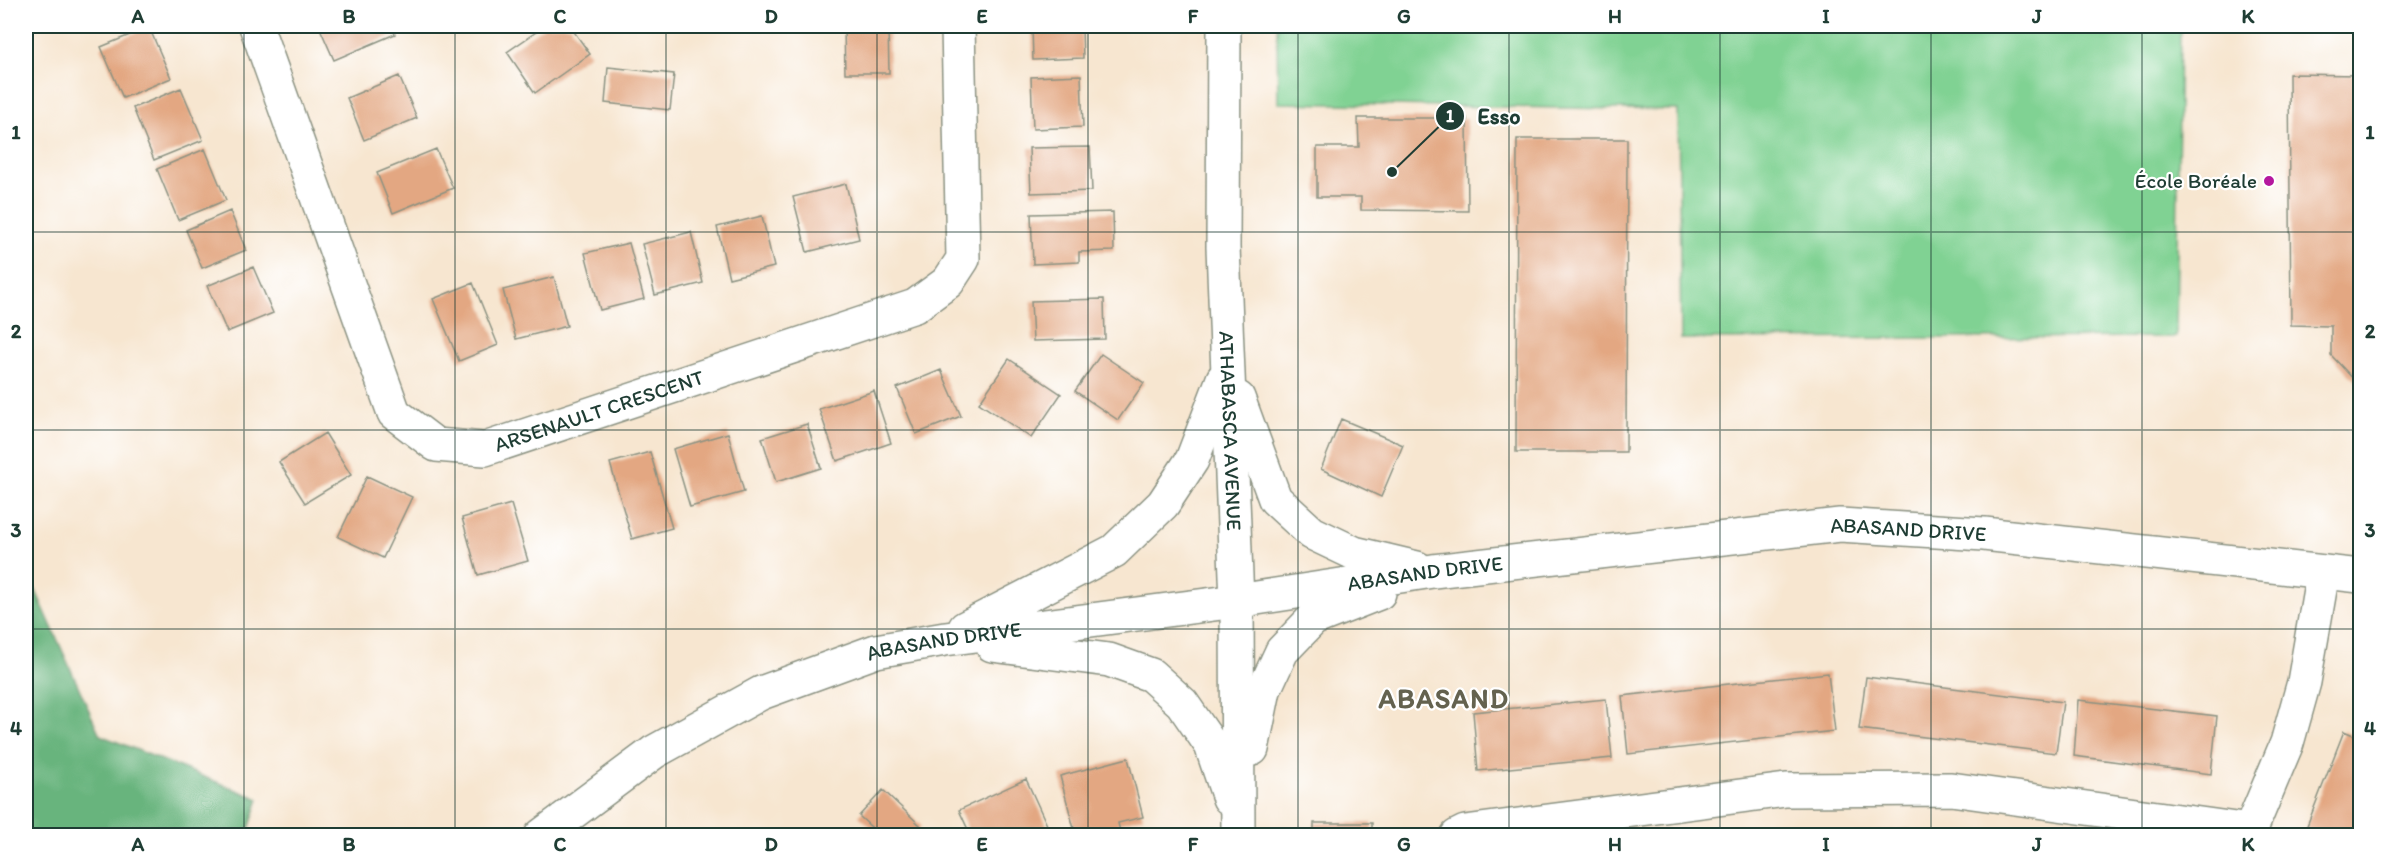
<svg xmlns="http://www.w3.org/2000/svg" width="2386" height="861" font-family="Itim,sans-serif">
  <rect width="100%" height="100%" fill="#fff"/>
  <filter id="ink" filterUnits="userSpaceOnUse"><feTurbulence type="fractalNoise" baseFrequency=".0167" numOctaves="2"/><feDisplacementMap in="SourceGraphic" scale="12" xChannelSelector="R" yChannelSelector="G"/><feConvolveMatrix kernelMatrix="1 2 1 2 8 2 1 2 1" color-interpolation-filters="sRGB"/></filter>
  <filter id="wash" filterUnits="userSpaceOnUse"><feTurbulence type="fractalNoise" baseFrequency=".008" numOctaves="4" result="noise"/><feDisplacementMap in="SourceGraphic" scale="24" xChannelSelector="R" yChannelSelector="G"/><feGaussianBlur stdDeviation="1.35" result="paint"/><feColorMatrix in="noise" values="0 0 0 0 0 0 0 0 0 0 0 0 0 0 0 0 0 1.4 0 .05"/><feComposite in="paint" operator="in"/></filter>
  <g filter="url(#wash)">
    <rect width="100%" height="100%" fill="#f7e6d0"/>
    <path fill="#80d293" stroke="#508864" stroke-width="1.5" d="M 1277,26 L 2180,26 L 2176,337 L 1681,339 L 1678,110 L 1278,103 Z"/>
    <path fill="#68b47d" stroke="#447858" stroke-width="1.5" d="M 26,569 L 100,735 L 259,799 L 247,835 L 26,835 Z"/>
    <g id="blocks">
      <path fill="#e3a782" d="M 319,26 L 391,26 L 395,34 L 334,60 Z
        M 545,26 L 570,26 L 590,54 L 535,93 L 507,52 Z
        M 888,26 L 889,73 L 845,73 L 844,27 Z
        M 1032,26 L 1082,26 L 1083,58 L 1033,60 Z
        M 149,27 L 171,78 L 123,98 L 101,47 Z
        M 608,67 L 674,74 L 670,110 L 605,103 Z
        M 2289,74 L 2360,75 L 2360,386 L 2331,355 L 2331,326 L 2291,325 Z
        M 1081,75 L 1083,127 L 1033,129 L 1031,77 Z
        M 399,76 L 417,118 L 364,140 L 347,98 Z
        M 181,88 L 203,140 L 154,160 L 133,108 Z
        M 1358,118 L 1467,118 L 1468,211 L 1361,210 L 1361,197 L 1317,197 L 1317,147 L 1359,147 Z
        M 1517,139 L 1627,139 L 1626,452 L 1516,452 Z
        M 1090,147 L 1092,191 L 1031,193 L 1029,148 Z
        M 205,149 L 226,200 L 178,220 L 157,169 Z
        M 436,149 L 453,188 L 393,213 L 377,173 Z
        M 846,184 L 859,239 L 807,252 L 793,197 Z
        M 230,211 L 246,250 L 202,268 L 186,230 Z
        M 1113,212 L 1114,251 L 1079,252 L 1079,262 L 1033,264 L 1031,214 Z
        M 762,216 L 774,267 L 729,278 L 717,227 Z
        M 691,232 L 703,283 L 655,295 L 642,244 Z
        M 629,243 L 644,299 L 600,310 L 585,253 Z
        M 253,267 L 273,313 L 227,332 L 207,286 Z
        M 554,277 L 567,326 L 516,339 L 503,290 Z
        M 473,283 L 498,345 L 459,361 L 433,299 Z
        M 1104,299 L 1105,339 L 1033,341 L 1031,301 Z
        M 1101,354 L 1144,383 L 1118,420 L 1075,391 Z
        M 1009,359 L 1061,394 L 1031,438 L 979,403 Z
        M 941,370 L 961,416 L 916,434 L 897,388 Z
        M 874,391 L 891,443 L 837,461 L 819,409 Z
        M 1341,419 L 1403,445 L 1381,497 L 1321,469 Z
        M 807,424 L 821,468 L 776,482 L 762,438 Z
        M 325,433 L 351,475 L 305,503 L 279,462 Z
        M 728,433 L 744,492 L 690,507 L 673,449 Z
        M 650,452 L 672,528 L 632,539 L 610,463 Z
        M 367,476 L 412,497 L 383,558 L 338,537 Z
        M 511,504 L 528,561 L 478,575 L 462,518 Z
        M 1828,673 L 1835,731 L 1628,754 L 1622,696 Z
        M 1866,677 L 2063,702 L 2056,753 L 1859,729 Z
        M 1606,699 L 1612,758 L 1478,771 L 1473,712 Z
        M 2078,700 L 2217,716 L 2211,774 L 2074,756 Z
        M 2344,731 L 2360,738 L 2360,824 L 2356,836 L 2303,836 Z
        M 1128,758 L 1143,817 L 1118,823 L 1121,836 L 1076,836 L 1060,776 Z
        M 1026,779 L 1052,836 L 971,836 L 959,810 Z
        M 883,790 L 921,826 L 912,836 L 881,836 L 859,816 Z
        M 1314,823 L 1372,823 L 1372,836 L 1314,836 Z
        M 1910,829 L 1911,836 L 1850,836 L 1850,834 Z"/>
    </g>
  </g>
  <g filter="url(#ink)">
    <use href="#blocks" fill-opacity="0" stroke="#8b9282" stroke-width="1.5"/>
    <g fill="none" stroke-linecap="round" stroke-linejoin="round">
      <g stroke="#8b9282" stroke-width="36">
        <g id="minor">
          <path id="s1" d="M 256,26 L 394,413 L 436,445 L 485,449 L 915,306 L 948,282 L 963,259 L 958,26"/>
          <path id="s2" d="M 1224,26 L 1223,247 L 1237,601 L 1238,836"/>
          <path d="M 1238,398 L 1275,499 L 1312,533 L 1354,553 L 1417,568"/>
          <path d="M 965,628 L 1114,551 L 1163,504 L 1192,460 L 1223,379"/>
          <path d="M 992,645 L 1109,660 L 1151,675 L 1182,703 L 1211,745 L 1229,798"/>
          <path d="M 1252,749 L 1264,690 L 1282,651 L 1313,619 L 1379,593"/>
          <path id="s3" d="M 541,836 L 654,752 L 761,693 L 876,651 L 945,639 L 1237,601 L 1433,571 L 1840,525 L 1984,534 L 2360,576"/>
          <path d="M 1457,836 L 1465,832 L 1786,790 L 1951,789 L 2250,831"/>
          <path d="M 2248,836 L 2287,743 L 2304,682 L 2323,572"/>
        </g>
      </g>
      <use href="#minor" stroke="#fff" stroke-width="33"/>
    </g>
  </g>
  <path fill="none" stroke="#1f3d34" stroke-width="1.5" stroke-opacity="0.55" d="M 244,26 L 244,836M 455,26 L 455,836M 666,26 L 666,836M 877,26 L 877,836M 1088,26 L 1088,836M 1298,26 L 1298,836M 1509,26 L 1509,836M 1720,26 L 1720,836M 1931,26 L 1931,836M 2142,26 L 2142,836M 26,232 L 2360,232M 26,430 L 2360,430M 26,629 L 2360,629"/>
  <circle fill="#b5179e" stroke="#fff" stroke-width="2" cx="2269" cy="181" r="6"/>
  <g text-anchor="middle" stroke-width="4.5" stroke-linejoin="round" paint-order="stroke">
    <g font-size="21" fill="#1f3d34" stroke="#fff" text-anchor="end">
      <text x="2257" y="188">École Boréale</text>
    </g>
    <g font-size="21" fill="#1f3d34" stroke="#fff">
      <text dy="7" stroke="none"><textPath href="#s1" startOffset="633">ARSENAULT CRESCENT</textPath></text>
      <text dy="7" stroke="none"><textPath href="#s2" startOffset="405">ATHABASCA AVENUE</textPath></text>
      <text dy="7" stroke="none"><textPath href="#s3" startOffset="1426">ABASAND DRIVE</textPath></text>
      <text dy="7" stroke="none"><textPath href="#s3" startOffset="940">ABASAND DRIVE</textPath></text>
      <text dy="7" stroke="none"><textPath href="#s3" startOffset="454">ABASAND DRIVE</textPath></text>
    </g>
    <g font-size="27" font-weight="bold" letter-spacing="1.5" fill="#64624f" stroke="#fff">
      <text x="1444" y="708">ABASAND</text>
    </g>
  </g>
  <path fill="none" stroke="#1f3d34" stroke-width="2" d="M1392 172L1450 116"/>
  <g fill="#1f3d34" stroke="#fff" stroke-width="2">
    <circle cx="1392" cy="172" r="6"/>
    <circle cx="1450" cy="116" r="15"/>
  </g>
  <g font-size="18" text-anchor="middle" font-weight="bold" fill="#fff">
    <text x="1450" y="122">1</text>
  </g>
  <g font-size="22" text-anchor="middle" font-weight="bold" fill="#1f3d34" stroke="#fff" stroke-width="4.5" stroke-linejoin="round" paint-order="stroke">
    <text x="1499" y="124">Esso</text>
  </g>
  <rect width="2386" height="861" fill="none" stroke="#fff" stroke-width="66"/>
  <rect x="33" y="33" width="2320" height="795" fill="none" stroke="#1f3d34" stroke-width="2"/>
  <g font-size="20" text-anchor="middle" font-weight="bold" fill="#1f3d34">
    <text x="138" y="23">A</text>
    <text x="349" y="23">B</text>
    <text x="560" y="23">C</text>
    <text x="771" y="23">D</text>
    <text x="982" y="23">E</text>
    <text x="1193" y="23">F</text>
    <text x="1404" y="23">G</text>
    <text x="1615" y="23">H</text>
    <text x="1826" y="23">I</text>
    <text x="2037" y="23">J</text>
    <text x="2248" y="23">K</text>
    <text x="16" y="139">1</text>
    <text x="2370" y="139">1</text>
    <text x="16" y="338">2</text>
    <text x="2370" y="338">2</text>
    <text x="16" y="537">3</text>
    <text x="2370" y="537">3</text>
    <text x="16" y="735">4</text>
    <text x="2370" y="735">4</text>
    <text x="138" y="851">A</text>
    <text x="349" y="851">B</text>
    <text x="560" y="851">C</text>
    <text x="771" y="851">D</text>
    <text x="982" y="851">E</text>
    <text x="1193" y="851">F</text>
    <text x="1404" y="851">G</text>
    <text x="1615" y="851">H</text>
    <text x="1826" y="851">I</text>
    <text x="2037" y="851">J</text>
    <text x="2248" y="851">K</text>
  </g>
</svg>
